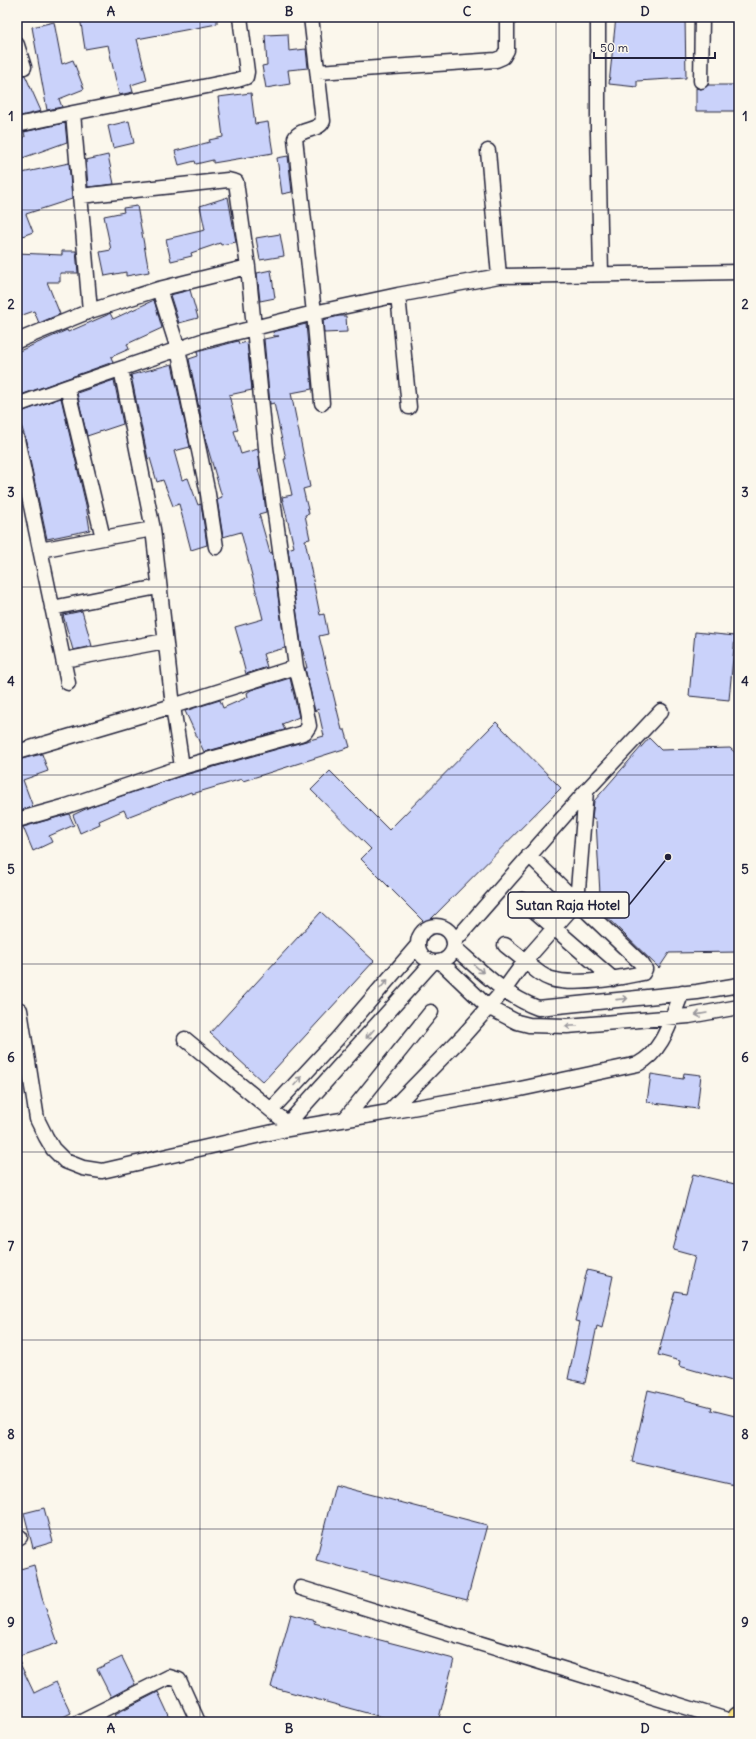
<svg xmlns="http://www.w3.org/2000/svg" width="756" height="1739" font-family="Delius,sans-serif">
  <rect width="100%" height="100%" fill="#fbf7ec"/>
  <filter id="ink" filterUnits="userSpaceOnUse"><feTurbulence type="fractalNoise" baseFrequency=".025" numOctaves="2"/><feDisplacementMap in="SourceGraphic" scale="8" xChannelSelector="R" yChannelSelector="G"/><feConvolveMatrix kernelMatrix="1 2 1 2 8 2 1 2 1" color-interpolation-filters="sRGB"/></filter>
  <g filter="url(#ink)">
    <path fill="#cad2fa" stroke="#22223b" d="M 80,17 L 96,17 L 96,21 L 135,17 L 217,17 L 217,24 L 137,39 L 147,80 L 131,85 L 133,92 L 119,95 L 108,45 L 85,49 Z
      M 616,17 L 685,17 L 686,78 L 637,81 L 637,87 L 609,84 Z
      M 54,22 L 62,64 L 73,60 L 84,89 L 59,99 L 62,107 L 47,110 L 32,27 Z
      M 288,34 L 289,51 L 306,49 L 308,68 L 288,70 L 290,84 L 266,88 L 262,66 L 267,65 L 265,35 Z
      M 17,71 L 22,75 L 25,75 L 41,111 L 21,116 L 17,106 Z
      M 708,85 L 739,85 L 739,111 L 696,111 L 696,88 L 701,89 Z
      M 251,93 L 255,124 L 268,122 L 273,153 L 213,163 L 213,160 L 196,164 L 195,161 L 179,165 L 175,151 L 210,142 L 209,140 L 223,137 L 218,97 Z
      M 129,121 L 134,143 L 113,148 L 108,126 Z
      M 65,123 L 67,142 L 17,160 L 17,138 L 25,137 L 24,132 Z
      M 108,155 L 114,184 L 88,187 L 86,160 Z
      M 288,156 L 292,192 L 282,194 L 277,158 Z
      M 69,163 L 72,199 L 26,214 L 33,232 L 17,238 L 17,174 Z
      M 228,197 L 236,242 L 221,245 L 220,243 L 191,253 L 192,256 L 171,261 L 166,239 L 205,230 L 200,206 Z
      M 137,206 L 149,272 L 126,276 L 126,272 L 105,276 L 100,252 L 111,250 L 104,216 L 124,212 L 123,208 Z
      M 280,234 L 284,256 L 260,260 L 256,238 Z
      M 62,251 L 76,251 L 78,273 L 60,273 L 60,282 L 47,282 L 60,314 L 39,323 L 34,311 L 17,317 L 17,253 L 62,255 Z
      M 271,270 L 275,298 L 260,301 L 257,273 Z
      M 190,290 L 198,318 L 179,323 L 170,295 Z
      M 154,300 L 162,328 L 127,344 L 129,349 L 111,357 L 113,362 L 18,396 L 17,352 L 67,330 L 68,332 L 107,315 L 110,313 L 113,319 Z
      M 339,316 L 346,316 L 347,332 L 324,333 L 323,320 Z
      M 306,324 L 312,389 L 291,393 L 310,487 L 303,489 L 309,514 L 305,515 L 310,539 L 305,540 L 320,615 L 324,614 L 328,634 L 319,636 L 342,730 L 345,730 L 350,747 L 243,781 L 242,779 L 192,794 L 191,792 L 127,817 L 124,810 L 99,821 L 100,824 L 80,833 L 73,815 L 92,806 L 178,777 L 324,736 L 318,709 L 315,711 L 305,668 L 307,668 L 301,643 L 288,549 L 294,547 L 282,497 L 292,495 L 284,459 L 286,459 L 274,403 L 270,404 L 264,339 L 279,336 L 274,336 L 273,332 Z
      M 238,341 L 239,344 L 247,342 L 252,390 L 229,395 L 238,430 L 234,431 L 241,454 L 258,449 L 260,468 L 258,469 L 263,487 L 266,512 L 259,514 L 270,553 L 272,552 L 285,648 L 263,654 L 267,667 L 246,674 L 240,651 L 242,651 L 235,627 L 263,619 L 241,532 L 223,537 L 217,499 L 222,497 L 206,442 L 189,359 L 198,356 L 197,352 Z
      M 172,364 L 190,447 L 174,451 L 182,480 L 188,478 L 198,505 L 201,504 L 207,545 L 191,550 L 179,504 L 173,506 L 163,480 L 157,482 L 150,458 L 148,459 L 131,375 Z
      M 114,380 L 123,424 L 87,436 L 77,393 Z
      M 61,398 L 86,505 L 90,530 L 47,539 L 25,437 L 17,413 Z
      M 82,611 L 92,646 L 73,650 L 63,615 Z
      M 695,632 L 735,636 L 729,700 L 689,696 Z
      M 290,678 L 299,717 L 282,724 L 285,730 L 204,752 L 185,711 L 220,700 L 223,708 L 248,697 L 247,693 L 251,690 Z
      M 496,722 L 561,788 L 426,924 L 361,859 L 371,849 L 311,790 L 330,771 L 389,830 Z
      M 649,738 L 661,750 L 730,748 L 739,756 L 739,952 L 669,953 L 659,968 L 592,903 L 600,894 L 596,821 L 592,818 L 594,801 Z
      M 42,754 L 48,771 L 23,780 L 33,807 L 17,811 L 17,760 Z
      M 69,814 L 74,825 L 49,836 L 52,842 L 33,851 L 23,827 Z
      M 321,912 L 374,961 L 263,1082 L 210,1033 Z
      M 684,1073 L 701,1075 L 697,1109 L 647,1102 L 651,1074 L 683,1079 Z
      M 693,1174 L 739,1185 L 739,1383 L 679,1366 L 680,1361 L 658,1355 L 675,1291 L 686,1293 L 695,1256 L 673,1250 Z
      M 587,1270 L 613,1276 L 602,1328 L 597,1326 L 585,1383 L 568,1379 L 580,1322 L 575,1321 Z
      M 648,1390 L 685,1399 L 685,1400 L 712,1407 L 711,1410 L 739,1417 L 739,1486 L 632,1462 Z
      M 335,1485 L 487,1525 L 467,1600 L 316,1560 Z
      M 44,1508 L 53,1542 L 33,1548 L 24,1513 Z
      M 34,1565 L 42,1598 L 58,1643 L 17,1657 L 34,1693 L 56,1682 L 71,1713 L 53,1722 L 40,1722 L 38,1718 L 29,1722 L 17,1722 L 17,1570 Z
      M 291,1614 L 315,1621 L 314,1623 L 454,1659 L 438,1722 L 400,1722 L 271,1687 Z
      M 122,1657 L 135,1684 L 111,1697 L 97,1669 Z
      M 158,1692 L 172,1722 L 118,1722 L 115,1714 Z"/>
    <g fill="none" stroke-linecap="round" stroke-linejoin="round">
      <g stroke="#22223b" stroke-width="17">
        <path id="minor" d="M 598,17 L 598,133 L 601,274
          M 17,45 L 24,67
          M 318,72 L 496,60 L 503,57 L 507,50 L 507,17
          M 701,81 L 702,17
          M 73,113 L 237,80 L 246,77 L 247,72 L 240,17
          M 17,125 L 73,113 L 90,311
          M 488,151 L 499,276
          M 159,289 L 248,267
          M 398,295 L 409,407
          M 17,341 L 90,311 L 159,289 L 178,349 L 208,494 L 216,547
          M 121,369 L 153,529 L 173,706 L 296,667
          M 322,403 L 314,313 L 398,295 L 499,276 L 739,272
          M 17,405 L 67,387 L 202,341 L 314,313 L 295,138 C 301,128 319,131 323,121 L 311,17
          M 17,439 L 68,683
          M 103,538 L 153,529
          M 40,550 L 103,538 L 67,387
          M 52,608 L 158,587
          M 64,660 L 165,641
          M 661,711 L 586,791 L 577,902 L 642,964 L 645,969 L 643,973 C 619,978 574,986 551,979 C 541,976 533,968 525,961 L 504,990 L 464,1035 L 389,1112 L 520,1089 L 638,1064 C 664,1051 671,1018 682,993
          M 17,752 L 173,706 L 182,767
          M 17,820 L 67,806 L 182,767 L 300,734 L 305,732 L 309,726 L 303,694 L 296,667 L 266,448 L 248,267 L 236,182 L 228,180 L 80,196
          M 522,900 L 613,979
          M418 944a18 18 0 1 1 36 0a18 18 0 1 1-36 0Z
          M 454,942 L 586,791
          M 505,945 L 525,961 L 577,902 L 529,855
          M 454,947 C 480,970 505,996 538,1008 L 697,992 L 739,985
          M 441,962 L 488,1007 L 517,1022 L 529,1025 L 567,1026 L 689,1016 L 739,1007
          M 20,1010 L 37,1119 L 46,1137 L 53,1149 L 65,1161 L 83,1168 L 102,1171 L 282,1130 L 389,1112
          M 185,1039 L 288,1124
          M 271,1110 L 338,1038 L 417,946
          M 345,1119 L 431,1012
          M 282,1130 L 433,962
          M 17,1538 L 20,1537
          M 301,1588 L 734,1722
          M 79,1722 L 169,1677 L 179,1680 L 198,1722"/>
      </g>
      <g stroke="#22223b" stroke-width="25">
        <path id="trunk" d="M 738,1722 L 739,1718"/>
      </g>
      <use href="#minor" stroke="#fbf7ec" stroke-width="14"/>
      <use href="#trunk" stroke="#f9e181" stroke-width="22"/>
    </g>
    <defs><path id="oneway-shaft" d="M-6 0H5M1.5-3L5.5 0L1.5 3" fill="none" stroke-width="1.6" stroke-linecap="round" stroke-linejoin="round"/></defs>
    <g stroke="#99979c">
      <use href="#oneway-shaft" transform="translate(479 969) rotate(41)"/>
      <use href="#oneway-shaft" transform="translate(384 984) rotate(-49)"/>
      <use href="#oneway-shaft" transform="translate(622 999) rotate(-6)"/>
      <use href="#oneway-shaft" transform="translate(701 1014) rotate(170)"/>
      <use href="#oneway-shaft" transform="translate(571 1026) rotate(177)"/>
      <use href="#oneway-shaft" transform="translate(370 1034) rotate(132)"/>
      <use href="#oneway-shaft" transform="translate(298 1081) rotate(-48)"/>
    </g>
  </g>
  <path fill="none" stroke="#22223b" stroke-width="1" stroke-opacity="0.55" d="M 200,17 L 200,1722M 378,17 L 378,1722M 556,17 L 556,1722M 17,210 L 739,210M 17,399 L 739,399M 17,587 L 739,587M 17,775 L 739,775M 17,964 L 739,964M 17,1152 L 739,1152M 17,1340 L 739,1340M 17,1529 L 739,1529"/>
  <path fill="none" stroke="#22223b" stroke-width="1.5" d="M668 857L629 905"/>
  <circle fill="#22223b" stroke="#fbf7ec" stroke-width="1.5" cx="668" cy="857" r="4"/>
  <rect fill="#fbf7ec" stroke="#22223b" stroke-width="1.5" x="508" y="892" width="121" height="26" rx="4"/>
  <g font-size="14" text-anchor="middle" font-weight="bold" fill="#22223b">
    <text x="568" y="910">Sutan Raja Hotel</text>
  </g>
  <rect width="756" height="1739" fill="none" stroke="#fbf7ec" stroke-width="44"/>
  <path d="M594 52v6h121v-6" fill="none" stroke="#22223b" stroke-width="2"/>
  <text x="600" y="52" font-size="12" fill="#22223b" stroke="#fbf7ec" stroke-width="3" paint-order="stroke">50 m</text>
  <rect x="22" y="22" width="712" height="1695" fill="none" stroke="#22223b" stroke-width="1.5"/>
  <g font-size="13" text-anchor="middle" font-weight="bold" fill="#22223b">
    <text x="111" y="16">A</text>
    <text x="289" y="16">B</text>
    <text x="467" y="16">C</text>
    <text x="645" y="16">D</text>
    <text x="11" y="121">1</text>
    <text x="745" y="121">1</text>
    <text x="11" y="309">2</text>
    <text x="745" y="309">2</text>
    <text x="11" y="497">3</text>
    <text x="745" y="497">3</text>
    <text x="11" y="686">4</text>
    <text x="745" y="686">4</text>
    <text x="11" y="874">5</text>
    <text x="745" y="874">5</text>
    <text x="11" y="1062">6</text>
    <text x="745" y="1062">6</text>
    <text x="11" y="1251">7</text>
    <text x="745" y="1251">7</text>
    <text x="11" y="1439">8</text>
    <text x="745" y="1439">8</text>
    <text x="11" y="1627">9</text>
    <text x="745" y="1627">9</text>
    <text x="111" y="1733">A</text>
    <text x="289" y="1733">B</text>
    <text x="467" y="1733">C</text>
    <text x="645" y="1733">D</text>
  </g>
</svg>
